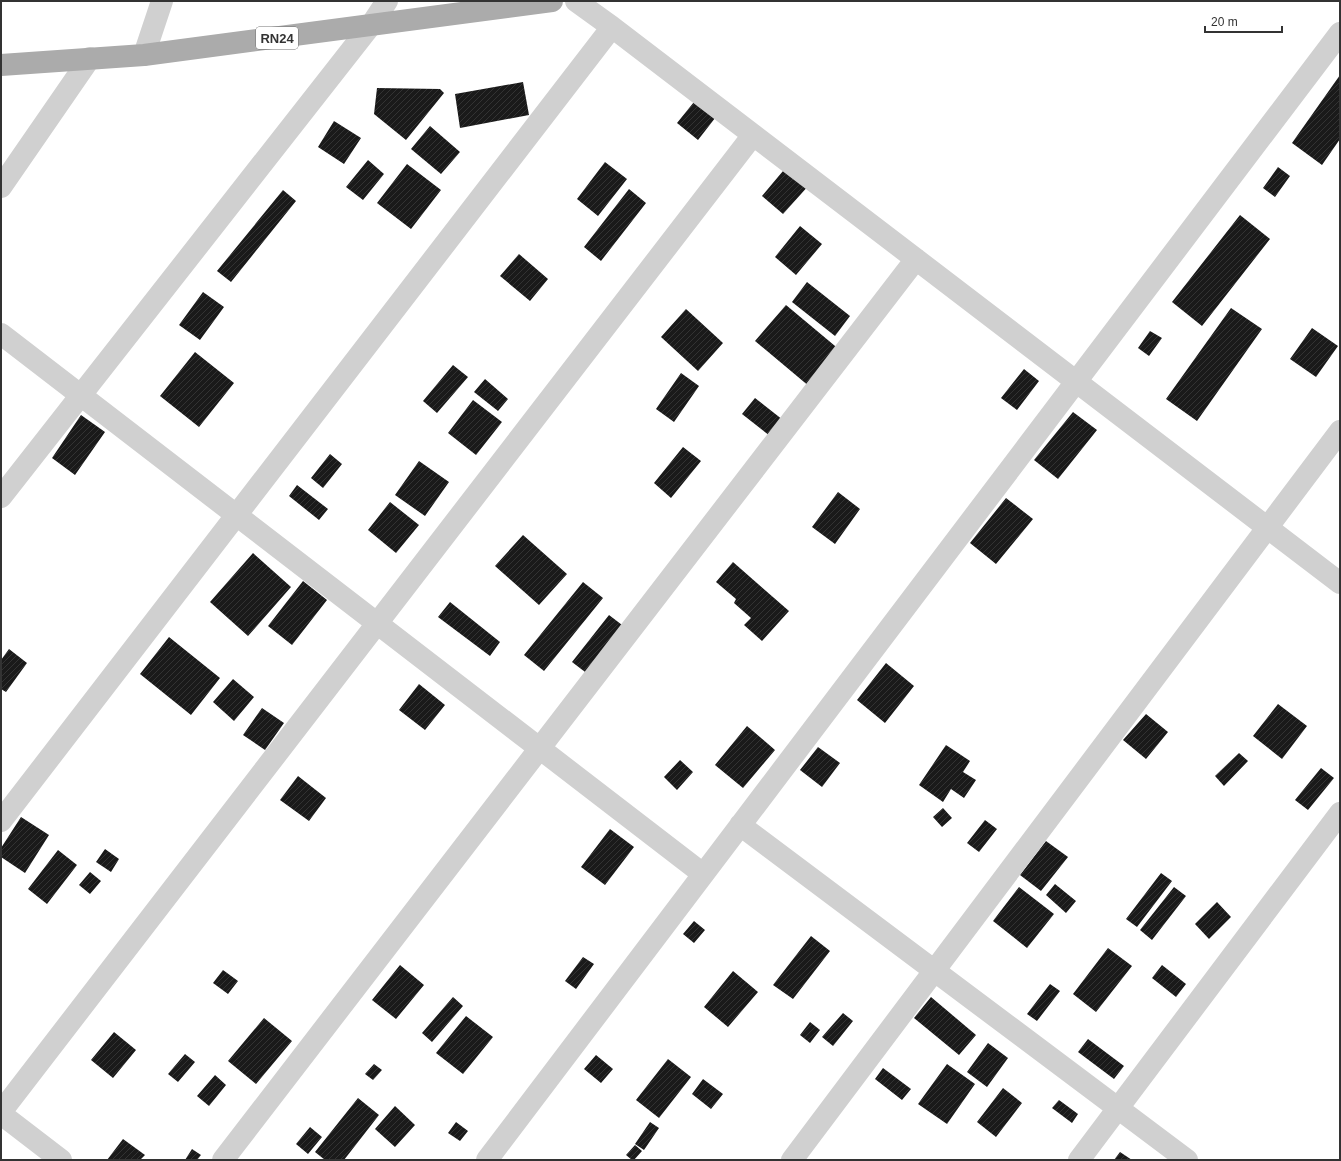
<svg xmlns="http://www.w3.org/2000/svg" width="1341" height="1161" font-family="Helvetica,sans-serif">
  <defs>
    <pattern id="building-hatch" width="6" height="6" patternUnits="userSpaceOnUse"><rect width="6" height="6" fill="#1a1a1a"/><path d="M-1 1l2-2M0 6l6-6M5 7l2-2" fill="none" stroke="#333"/></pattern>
  </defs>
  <rect width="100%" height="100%" fill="#fff"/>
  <path fill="url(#building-hatch)" d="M 1340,75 L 1340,139 L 1322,165 L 1292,143 Z
    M 523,82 L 529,115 L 460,128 L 455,94 Z
    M 377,88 L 440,89 L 444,93 L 406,140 L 374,114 Z
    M 698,97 L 719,113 L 698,140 L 677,123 Z
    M 334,121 L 361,138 L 344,164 L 318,147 Z
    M 430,126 L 460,152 L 441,174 L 411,149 Z
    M 368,160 L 384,174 L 363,200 L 346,187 Z
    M 605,162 L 627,179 L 598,216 L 577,199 Z
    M 407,164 L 441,190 L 411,229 L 377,203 Z
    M 788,165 L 810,184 L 783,214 L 762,196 Z
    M 1278,167 L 1290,176 L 1275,197 L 1263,188 Z
    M 629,189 L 646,203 L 601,261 L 584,247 Z
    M 283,190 L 296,201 L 231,282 L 217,271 Z
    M 1240,215 L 1270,239 L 1202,326 L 1172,302 Z
    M 800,226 L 822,244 L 796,275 L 775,257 Z
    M 519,254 L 548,279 L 530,301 L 500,276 Z
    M 807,282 L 850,316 L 835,336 L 792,302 Z
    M 203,292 L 224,307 L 200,340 L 179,325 Z
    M 786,305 L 841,351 L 810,387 L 755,341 Z
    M 1231,308 L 1262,329 L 1197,421 L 1166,399 Z
    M 686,309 L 723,343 L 698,371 L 661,337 Z
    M 1312,328 L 1338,346 L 1316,377 L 1290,359 Z
    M 1150,331 L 1162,338 L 1149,356 L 1138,348 Z
    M 195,352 L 234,383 L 199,427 L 160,396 Z
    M 453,365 L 468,377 L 437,413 L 423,401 Z
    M 1024,369 L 1039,381 L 1017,410 L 1001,398 Z
    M 681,373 L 699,386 L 674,422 L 656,409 Z
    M 485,379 L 508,399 L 498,411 L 474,392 Z
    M 755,398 L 783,420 L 770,436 L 742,414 Z
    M 473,400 L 502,422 L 476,455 L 448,433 Z
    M 1073,412 L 1097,430 L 1058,479 L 1034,460 Z
    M 81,415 L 105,432 L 75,475 L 52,458 Z
    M 683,447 L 701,461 L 671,498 L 654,483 Z
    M 330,454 L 342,464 L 323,488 L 311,478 Z
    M 419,461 L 449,482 L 425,516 L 395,495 Z
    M 297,485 L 328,509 L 319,520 L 289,496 Z
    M 838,492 L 860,509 L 835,544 L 812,527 Z
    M 1006,498 L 1033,519 L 996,564 L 970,543 Z
    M 390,502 L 419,525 L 396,553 L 368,530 Z
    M 523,535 L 567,574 L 539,605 L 495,566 Z
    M 253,553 L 291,587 L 248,636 L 210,602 Z
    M 733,562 L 789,611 L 762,641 L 744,625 L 751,618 L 734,603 L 736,599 L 716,582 Z
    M 303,581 L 327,600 L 292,645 L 268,626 Z
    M 583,582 L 603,598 L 544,671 L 524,655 Z
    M 450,602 L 500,642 L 490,656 L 438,617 Z
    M 609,615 L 626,628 L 589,675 L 572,662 Z
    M 169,637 L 220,678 L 191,715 L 140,674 Z
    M 9,649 L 27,663 L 6,692 L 1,689 L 1,660 Z
    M 886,663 L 914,686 L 885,723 L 857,700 Z
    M 233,679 L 254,697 L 234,721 L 213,702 Z
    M 419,684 L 445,705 L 425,730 L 399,710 Z
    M 1278,704 L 1307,726 L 1282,759 L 1253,736 Z
    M 262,708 L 284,723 L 265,750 L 243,735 Z
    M 1146,714 L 1168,732 L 1146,759 L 1123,740 Z
    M 747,726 L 775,750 L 743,788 L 715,765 Z
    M 946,745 L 970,761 L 963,772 L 976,780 L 964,798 L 951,789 L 943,802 L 919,785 Z
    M 818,747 L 840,763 L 822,787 L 800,770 Z
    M 1239,753 L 1248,761 L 1224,786 L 1215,776 Z
    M 680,760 L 693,772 L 677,790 L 664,777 Z
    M 1321,768 L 1334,778 L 1308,810 L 1295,800 Z
    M 298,776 L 326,798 L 309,821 L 280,800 Z
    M 943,808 L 952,818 L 942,827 L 933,817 Z
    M 21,817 L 49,835 L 25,873 L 1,857 L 1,848 Z
    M 985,820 L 997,829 L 979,852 L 967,843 Z
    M 610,829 L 634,847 L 605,885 L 581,867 Z
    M 1046,841 L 1068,857 L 1041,891 L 1020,875 Z
    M 105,849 L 119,859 L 111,872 L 96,862 Z
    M 58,850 L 77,865 L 47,904 L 28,889 Z
    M 90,872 L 101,881 L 90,894 L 79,885 Z
    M 1161,873 L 1172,881 L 1137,927 L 1126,919 Z
    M 1055,884 L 1076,901 L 1066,913 L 1046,895 Z
    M 1019,887 L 1054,914 L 1027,948 L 993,921 Z
    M 1174,887 L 1186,896 L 1152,940 L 1140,930 Z
    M 1217,902 L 1231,917 L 1209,939 L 1195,924 Z
    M 694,921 L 705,930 L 694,943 L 683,934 Z
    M 811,936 L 830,951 L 793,999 L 773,985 Z
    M 1108,948 L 1132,966 L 1096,1012 L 1073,994 Z
    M 583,957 L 594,964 L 576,989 L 565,981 Z
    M 400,965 L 424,985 L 396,1019 L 372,1000 Z
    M 1162,965 L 1186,984 L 1176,997 L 1152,978 Z
    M 223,970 L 238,981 L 228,994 L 213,983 Z
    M 733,971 L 758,992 L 728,1027 L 704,1007 Z
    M 1050,984 L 1060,991 L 1037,1021 L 1027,1014 Z
    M 453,997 L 463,1006 L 432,1042 L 422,1033 Z
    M 931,997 L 976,1035 L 959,1055 L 914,1018 Z
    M 843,1013 L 853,1021 L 833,1046 L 822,1037 Z
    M 466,1016 L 493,1037 L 463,1074 L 436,1053 Z
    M 264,1018 L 292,1041 L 256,1084 L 228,1061 Z
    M 810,1022 L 820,1030 L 810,1043 L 800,1035 Z
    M 114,1032 L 136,1050 L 113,1078 L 91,1060 Z
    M 1088,1039 L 1124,1066 L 1114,1079 L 1078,1052 Z
    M 988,1043 L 1008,1058 L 987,1087 L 967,1072 Z
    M 185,1054 L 195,1062 L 178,1082 L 168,1074 Z
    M 596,1055 L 613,1069 L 601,1083 L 584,1069 Z
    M 668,1059 L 691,1077 L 659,1118 L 636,1100 Z
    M 374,1064 L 382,1070 L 373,1080 L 365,1074 Z
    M 947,1064 L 975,1084 L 947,1124 L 918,1104 Z
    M 883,1068 L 911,1089 L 902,1100 L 875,1079 Z
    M 215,1075 L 226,1085 L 209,1106 L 197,1096 Z
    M 703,1079 L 723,1094 L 711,1109 L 692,1094 Z
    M 1003,1088 L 1022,1103 L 996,1137 L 977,1122 Z
    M 358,1098 L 379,1115 L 344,1160 L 325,1160 L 315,1152 Z
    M 1059,1100 L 1078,1114 L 1072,1123 L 1052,1108 Z
    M 395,1106 L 415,1125 L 395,1147 L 375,1129 Z
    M 456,1122 L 468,1131 L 460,1141 L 448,1133 Z
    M 650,1122 L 659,1128 L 644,1150 L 635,1144 Z
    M 310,1127 L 322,1137 L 308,1154 L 296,1144 Z
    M 123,1139 L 145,1155 L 140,1160 L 107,1160 Z
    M 635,1145 L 642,1151 L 634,1160 L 632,1160 L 626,1155 Z
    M 192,1149 L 201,1155 L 197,1160 L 185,1160 Z
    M 1120,1152 L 1132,1160 L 1114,1160 Z"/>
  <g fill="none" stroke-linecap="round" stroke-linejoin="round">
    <path stroke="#d0d0d0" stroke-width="22" d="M 576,1 L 612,27 L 1340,583
      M 144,55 L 162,1
      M 1,187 L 90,58
      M 1,334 L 703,874
      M 1,497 L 371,25 L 387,1
      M 1,821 L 612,27
      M 740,825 L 1187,1160
      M 1,1112 L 753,135
      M 1,1114 L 61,1160
      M 223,1160 L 916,259
      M 487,1160 L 1340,33
      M 792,1160 L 1340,431
      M 1079,1160 L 1340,813"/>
    <path stroke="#ababab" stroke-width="22" d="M 1,65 L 144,55 L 552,1"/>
  </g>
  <g text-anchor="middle" stroke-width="4" stroke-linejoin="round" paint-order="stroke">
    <rect fill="#fff" stroke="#707070" stroke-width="1" x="256" y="27" width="42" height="22" rx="3"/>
    <g font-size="13" font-weight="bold" fill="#333">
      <text x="277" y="43">RN24</text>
    </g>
  </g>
  <rect width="1341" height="1161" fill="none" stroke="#333333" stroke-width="4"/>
  <path d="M1205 26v6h77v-6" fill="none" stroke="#333333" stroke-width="2"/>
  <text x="1211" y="26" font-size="12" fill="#333333" stroke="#ffffff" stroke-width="3" paint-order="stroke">20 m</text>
</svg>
